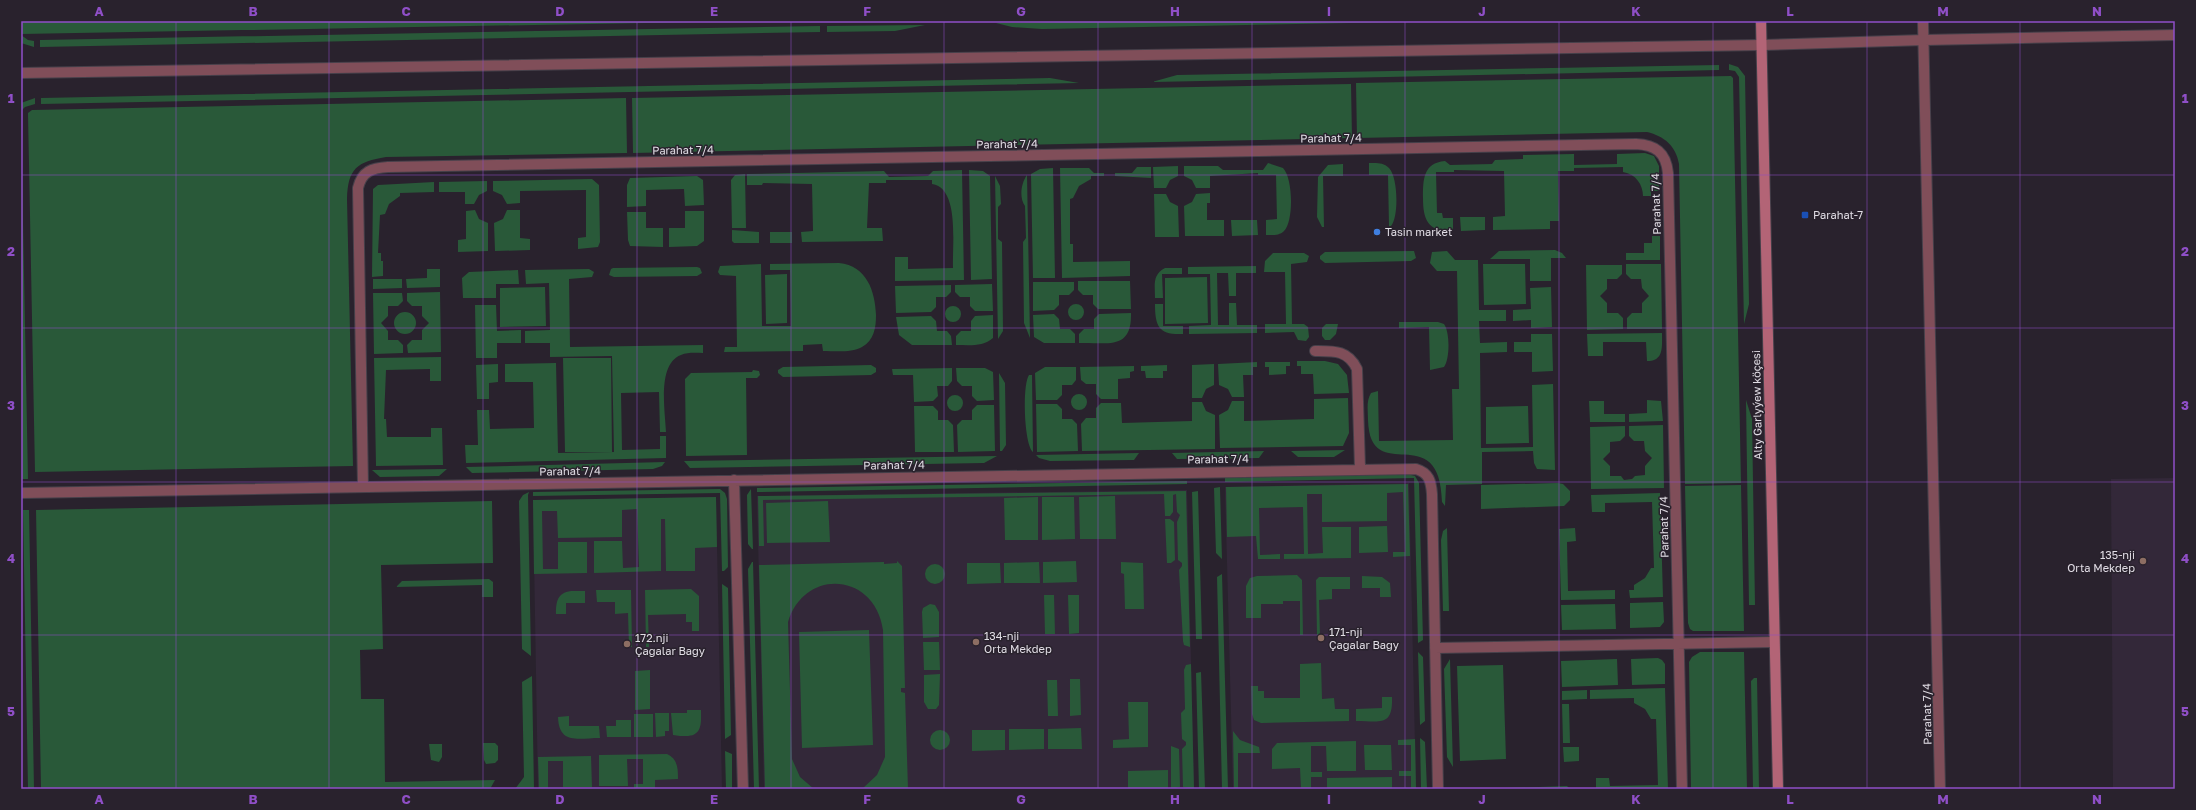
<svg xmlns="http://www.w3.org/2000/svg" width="2196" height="810" font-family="'Golos Text',sans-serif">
  <rect width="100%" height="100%" fill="#29222d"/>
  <path fill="#332839" d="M 2175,478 L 2175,789 L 2113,789 L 2111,479 Z
    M 1409,483 L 1416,789 L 1233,789 L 1225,487 Z
    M 1187,490 L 1194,789 L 764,789 L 757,496 Z
    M 716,497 L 722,789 L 538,789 L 533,500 Z"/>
  <path fill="#295939" d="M 21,21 L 756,21 L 21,34 Z
    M 1118,21 L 1458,21 L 1042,29 L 1012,27 L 996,23 Z
    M 925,25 L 895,31 L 827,32 L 827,26 Z
    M 820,26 L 820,32 L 40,47 L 40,40 Z
    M 21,35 L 28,40 L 34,41 L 34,47 L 21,43 Z
    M 1729,64 L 1738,67 L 1745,76 L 1749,304 L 1744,324 L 1739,77 L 1735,71 L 1729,70 Z
    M 1719,65 L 1719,70 L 1152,82 L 1177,75 Z
    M 1731,76 L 1733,78 L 1741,483 L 1685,484 L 1679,164 C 1676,146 1664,136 1647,132 L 1357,138 L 1356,83 Z
    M 1050,78 L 1079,83 L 41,104 L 41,98 Z
    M 1351,84 L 1352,138 L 633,153 L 632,98 Z
    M 35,98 L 35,104 L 25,107 L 21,111 L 21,103 Z
    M 626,98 L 627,153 L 386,157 C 357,162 348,168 347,199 L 353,466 L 35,472 L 28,113 L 32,110 Z
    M 21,120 L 28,479 L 22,479 Z
    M 1645,153 L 1654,156 L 1659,166 L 1659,191 L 1651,191 L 1651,196 L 1643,196 C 1643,185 1636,174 1623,172 L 1623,167 L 1574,168 L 1574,171 L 1558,171 L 1559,221 L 1550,221 L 1550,229 L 1493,230 L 1493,217 L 1505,216 L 1504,171 L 1454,170 L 1454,172 L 1436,172 L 1437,213 L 1442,213 L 1443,218 L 1453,218 L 1453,231 C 1428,232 1423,220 1423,198 C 1423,180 1423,163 1445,161 L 1450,165 L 1492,164 L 1495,160 L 1523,159 L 1523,155 L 1574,154 L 1574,165 L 1617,164 L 1617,154 Z
    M 1268,163 L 1283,168 C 1293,178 1294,221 1284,231 C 1279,236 1272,235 1266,235 L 1266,220 L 1277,219 L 1276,175 L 1258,175 L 1258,173 L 1210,176 L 1210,188 L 1196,188 L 1192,180 L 1184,176 L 1184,166 L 1218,166 L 1223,170 L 1263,170 Z
    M 1369,163 C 1376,163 1383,162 1389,168 C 1398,177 1399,217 1391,226 L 1389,226 L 1388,175 L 1369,175 Z
    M 1343,164 L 1343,176 L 1323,176 L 1324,227 L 1322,227 L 1317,217 L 1318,177 L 1328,165 Z
    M 1178,166 L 1178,176 L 1170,180 L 1166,188 L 1154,188 L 1153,167 Z
    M 1137,167 L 1151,167 L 1151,178 L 1115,176 L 1115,173 L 1132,173 Z
    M 1053,168 L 1055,278 L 1033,278 L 1031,174 L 1040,169 Z
    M 1060,168 L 1089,168 L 1094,173 L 1104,173 L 1104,176 L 1091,176 L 1091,179 L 1079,186 L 1073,198 L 1070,199 L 1070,244 L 1073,244 L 1073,262 L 1130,261 L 1130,276 L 1062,278 Z
    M 962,170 L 964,280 L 895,281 L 895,257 L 908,257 L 908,269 L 953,268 C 952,246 960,188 932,184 L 932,180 L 886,180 L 886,183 L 869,183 L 867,228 L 882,228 L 883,241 L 802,242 L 801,232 L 813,231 L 812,184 L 763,183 L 762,185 L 747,185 L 747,174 L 884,171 L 889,177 L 928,176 L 933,171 Z
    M 969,170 L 983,171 L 990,176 L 992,279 L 971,280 Z
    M 745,174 L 746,228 L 732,228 L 731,180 L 735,175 Z
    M 1027,175 L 1030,338 L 1024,323 L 1023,242 L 1026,238 L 1025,206 C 1019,198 1021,183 1027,175 Z
    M 697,176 L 703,180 L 704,205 L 685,206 L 684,189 L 646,190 L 646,206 L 627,207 L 627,185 L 630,178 Z
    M 995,176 L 1000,186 L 1001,204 L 998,207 L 998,239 L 1002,242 L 1003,331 L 998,339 Z
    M 592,179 L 599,185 L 600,242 L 598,247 L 578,249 L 578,238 L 586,237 L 586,190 L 520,191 L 520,203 L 507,204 L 502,195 L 493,191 L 493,181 Z
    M 487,181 L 487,191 L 479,195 L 474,204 L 465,204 L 465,192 L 439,192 L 439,182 Z
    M 434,182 L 434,192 L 400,193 L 400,196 L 389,204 L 385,214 L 380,215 L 378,253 L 381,253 L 381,261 L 383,261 L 383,276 L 372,277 L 373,189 L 378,185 Z
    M 1210,193 L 1210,203 L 1207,203 L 1207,220 L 1224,220 L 1224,236 L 1185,236 L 1184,206 L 1192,202 L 1196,194 Z
    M 1154,194 L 1166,194 L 1170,202 L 1178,206 L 1179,237 L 1155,237 Z
    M 475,210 L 479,219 L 488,223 L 488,251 L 458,252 L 458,240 L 466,239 L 466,211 Z
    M 507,210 L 520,210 L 520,238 L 530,239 L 530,250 L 495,251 L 494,223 L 503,219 Z
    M 685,211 L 704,211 L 704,241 L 697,246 L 669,247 L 669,228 L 685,228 Z
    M 627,212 L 646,212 L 646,228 L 663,228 L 663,247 L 630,246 L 628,240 Z
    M 1460,217 L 1485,217 L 1485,230 L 1461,231 Z
    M 1231,220 L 1257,220 L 1258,235 L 1232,236 Z
    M 732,230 L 759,232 L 759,243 L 734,243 L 732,241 Z
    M 770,232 L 792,232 L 792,243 L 770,243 Z
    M 1652,236 L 1660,236 L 1660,260 L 1626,260 L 1626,253 L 1644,253 L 1644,243 L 1652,243 Z
    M 1555,250 L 1562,253 L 1566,258 L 1551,258 L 1551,281 L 1530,281 L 1530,259 L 1490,259 L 1499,251 Z
    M 1411,251 L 1414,251 L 1416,258 L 1411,261 L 1325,263 L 1320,259 L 1320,256 L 1325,252 Z
    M 1447,251 L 1455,260 L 1478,260 L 1479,310 L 1506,310 L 1506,321 L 1479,321 L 1480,343 L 1507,342 L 1507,352 L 1480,353 L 1481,448 L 1533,447 L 1532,385 L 1553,384 L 1555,470 L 1537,469 L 1534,463 L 1533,451 L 1482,452 L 1482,484 L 1446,485 L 1445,506 L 1442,502 C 1440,416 1370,489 1368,420 C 1368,411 1366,401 1371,393 L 1378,391 L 1379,441 L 1453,440 L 1452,389 L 1459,389 L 1457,271 L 1437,271 L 1430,263 L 1432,252 Z
    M 1273,253 L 1304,253 L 1309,256 L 1307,262 L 1291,264 L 1292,324 L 1304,324 L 1308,327 L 1309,337 L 1306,341 L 1298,340 L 1294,332 L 1265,333 L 1265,324 L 1286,324 L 1285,272 L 1264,272 L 1265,261 Z
    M 839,263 C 867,266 875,291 876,315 C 876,328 874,340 862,347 C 851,353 835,351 823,351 L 822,344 L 803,345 L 803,351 L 724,352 L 725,347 L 737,347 L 736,276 L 720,275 L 718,272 L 720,266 L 761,264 L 762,326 L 791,326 L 790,270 L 770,270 L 770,264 Z
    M 1483,264 L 1525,264 L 1526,304 L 1484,305 Z
    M 1661,264 L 1662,329 L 1627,329 L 1627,318 L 1632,313 L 1642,313 L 1642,303 L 1649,296 L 1642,288 L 1641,279 L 1631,279 L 1626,274 L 1626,264 Z
    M 1586,265 L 1622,265 L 1622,274 L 1617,279 L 1607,279 L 1607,289 L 1600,296 L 1607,303 L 1607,313 L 1618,313 L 1623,318 L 1623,329 L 1587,330 Z
    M 1256,266 L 1256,273 L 1236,273 L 1236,296 L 1229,296 L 1228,273 L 1217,273 L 1218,325 L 1229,325 L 1229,303 L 1236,303 L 1237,325 L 1257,325 L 1257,333 L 1189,334 L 1189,326 L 1211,325 L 1210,274 L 1188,274 L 1188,267 Z
    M 697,267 L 700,268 L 702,273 L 697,276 L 614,277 L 609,275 L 611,269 L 613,268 Z
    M 1165,268 L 1182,268 L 1182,274 L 1162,274 L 1163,298 L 1155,298 C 1155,285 1152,275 1165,268 Z
    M 427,269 L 440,269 L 440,287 L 407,288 L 406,279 L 427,278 Z
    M 589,269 L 594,272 L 592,277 L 569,279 L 570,347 L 703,345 L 703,353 C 696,353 688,352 681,355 C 657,364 665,410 666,432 L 660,432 L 659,392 L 621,393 L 622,450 L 660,449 L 660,436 L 666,436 L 666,458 L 466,463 L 465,445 L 478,445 L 477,410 L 489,410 L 490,429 L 534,428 L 533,382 L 505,382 L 505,364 L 556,363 L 558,453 L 614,452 L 612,356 L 550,357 L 550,343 L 525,343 L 525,331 L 550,330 L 549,283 L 526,284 L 525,270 Z
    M 518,270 L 519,284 L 496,284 L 496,298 L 463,298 L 462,278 L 469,272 Z
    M 787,274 L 787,323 L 766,324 L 765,275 Z
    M 1207,277 L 1208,323 L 1165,324 L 1165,278 Z
    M 373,279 L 402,279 L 402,288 L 373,289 Z
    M 1078,281 L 1130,281 L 1131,309 L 1098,309 L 1093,304 L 1093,295 L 1083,295 L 1078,290 Z
    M 1033,282 L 1074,282 L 1074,290 L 1069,295 L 1059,295 L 1059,305 L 1054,310 L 1033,311 Z
    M 992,284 L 993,311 L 975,311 L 970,306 L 970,297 L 960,297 L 955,292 L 955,285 Z
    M 951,285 L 951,292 L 946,297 L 936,297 L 936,307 L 931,312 L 896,313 L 895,286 Z
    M 545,287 L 546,326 L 500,327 L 500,288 Z
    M 1551,287 L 1552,327 L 1531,328 L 1531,320 L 1513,321 L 1513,310 L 1531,309 L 1530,288 Z
    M 440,292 L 441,352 L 408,353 L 407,345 L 412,340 L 422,340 L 422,330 L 429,323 L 422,316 L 422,306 L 412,306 L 407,301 L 407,293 Z
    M 373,293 L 402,293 L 403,301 L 398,306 L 388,306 L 388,316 L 381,323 L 388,331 L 388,340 L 398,340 L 403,345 L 403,353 L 374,354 Z
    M1068 312a8 8 0 1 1 16 0a8 8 0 1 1-16 0Z
    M 1155,304 L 1163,304 L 1163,326 L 1183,326 L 1183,334 C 1159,335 1155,327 1155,304 Z
    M 475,305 L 496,305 L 497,331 L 521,330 L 521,343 L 497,343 L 497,358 L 476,358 Z
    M945 314a8 8 0 1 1 16 0a8 8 0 1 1-16 0Z
    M394 323a11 11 0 1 1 22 0a11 11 0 1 1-22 0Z
    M 1131,313 C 1132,351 1107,342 1079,343 L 1079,334 L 1084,329 L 1094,329 L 1094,319 L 1099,314 Z
    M 1054,314 L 1059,319 L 1060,329 L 1070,329 L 1075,334 L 1075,343 L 1044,343 L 1034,337 L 1033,315 Z
    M 993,315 L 993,338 C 983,347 969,345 956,345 L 956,336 L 961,331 L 971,331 L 971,321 L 975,316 Z
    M 931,316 L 936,321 L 937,331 L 947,331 L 951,336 L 952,345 L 912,345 L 899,335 L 896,317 Z
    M 1399,322 L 1438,322 L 1444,324 C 1450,332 1450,359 1444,367 L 1430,370 L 1429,327 L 1399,328 Z
    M 1326,324 L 1338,324 L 1336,334 L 1330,340 L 1325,340 L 1322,336 L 1322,328 Z
    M 1662,333 C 1662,347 1664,361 1647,361 L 1646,342 L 1603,342 L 1603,356 L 1588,356 L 1587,334 Z
    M 1531,334 L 1552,334 L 1553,371 L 1532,372 L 1532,352 L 1514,352 L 1514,342 L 1531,342 Z
    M 441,357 L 441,381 L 430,381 L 430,369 L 386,370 L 384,419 L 386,419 L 387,437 L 431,437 L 431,428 L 442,428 L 443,465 L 376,466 L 374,358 Z
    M 563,358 L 611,358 L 612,452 L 565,452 Z
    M 1297,361 L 1325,361 L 1338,364 L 1347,375 L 1349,393 L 1314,394 L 1313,374 L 1301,374 L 1301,366 L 1297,366 Z
    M 1257,362 L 1257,367 L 1253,367 L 1253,375 L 1243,375 L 1244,397 L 1232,397 L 1228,389 L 1219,385 L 1218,364 Z
    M 1265,362 L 1290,362 L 1290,366 L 1286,366 L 1286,374 L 1269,375 L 1269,367 L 1265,367 Z
    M 498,364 L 498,382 L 489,383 L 489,399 L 477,399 L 476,365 Z
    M 1214,364 L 1214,385 L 1206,389 L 1202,398 L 1192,398 L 1192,365 Z
    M 871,365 L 876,368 L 876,372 L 871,375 L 783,377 L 778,373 L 778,370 L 783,367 Z
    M 1167,365 L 1167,371 L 1163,371 L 1163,378 L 1146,378 L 1145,371 L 1141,371 L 1141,366 Z
    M 1134,366 L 1134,371 L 1130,372 L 1130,378 L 1118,379 L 1118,399 L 1101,399 L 1096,394 L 1096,384 L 1086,384 L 1081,380 L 1080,367 Z
    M 1045,367 L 1076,367 L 1076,380 L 1072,385 L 1062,385 L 1062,395 L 1057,400 L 1036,400 L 1035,373 Z
    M 952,368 L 952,381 L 948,386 L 937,386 L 938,396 L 933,401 L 914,402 L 913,375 L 893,375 L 892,369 Z
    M 956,368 L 985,368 L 993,372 L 994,400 L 977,401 L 972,396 L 972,386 L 962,386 L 957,381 Z
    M 753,370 L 759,371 L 760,375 L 757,378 L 746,378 L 747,455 L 686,456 L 685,379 L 691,373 L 752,372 Z
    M 999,373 L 1005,383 L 1006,445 L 1002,451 L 1000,451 Z
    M 1029,375 L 1032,375 L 1033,452 C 1024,445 1022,385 1029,375 Z
    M1071 402a8 8 0 1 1 16 0a8 8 0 1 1-16 0Z
    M947 403a8 8 0 1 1 16 0a8 8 0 1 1-16 0Z
    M 1348,398 L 1349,433 L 1343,446 L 1220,448 L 1219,415 L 1228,410 L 1232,401 L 1244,401 L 1244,421 L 1314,419 L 1314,399 Z
    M 1647,400 L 1661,401 L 1663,421 L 1629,422 L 1629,414 L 1647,413 Z
    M 1746,400 L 1752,419 L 1755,605 L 1749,605 Z
    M 1589,401 L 1604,401 L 1604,414 L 1625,414 L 1625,422 L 1590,422 Z
    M 1192,402 L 1202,402 L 1206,411 L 1215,415 L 1215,449 L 1082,451 L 1081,424 L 1086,418 L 1096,418 L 1096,408 L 1101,403 L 1121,403 L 1122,423 L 1192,421 Z
    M 1057,404 L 1062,409 L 1062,419 L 1072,419 L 1077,424 L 1078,451 L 1037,452 L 1036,404 Z
    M 977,405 L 994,405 L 995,451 L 958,452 L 957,425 L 962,420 L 972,420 L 972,410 Z
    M 914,406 L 933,406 L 938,411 L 938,420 L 948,420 L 953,425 L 954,452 L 915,452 Z
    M 1528,406 L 1529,443 L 1486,444 L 1486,407 Z
    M 1663,425 L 1664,488 L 1591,489 L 1590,427 L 1625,426 L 1625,436 L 1620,441 L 1610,442 L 1610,452 L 1603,459 L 1610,466 L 1610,476 L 1621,476 L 1624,480 L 1632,479 L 1635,476 L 1645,475 L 1645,466 L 1652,458 L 1645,451 L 1644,441 L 1634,441 L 1629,436 L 1629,426 Z
    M 1345,450 L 1334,457 L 1298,457 L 1291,451 Z
    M 1264,451 L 1259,458 L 1177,459 L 1172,453 Z
    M 1139,453 L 1134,460 L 1050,461 L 1039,458 L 1036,455 Z
    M 997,456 L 984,463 L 690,468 L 684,461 Z
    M 665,462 L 662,466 L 653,469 L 472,473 L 466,467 Z
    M 447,469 L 439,476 L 380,477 L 372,470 Z
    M 1407,474 L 1415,476 L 1419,483 L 1423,640 L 1418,643 L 1414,478 L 1225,482 L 1225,478 Z
    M 1187,481 L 1187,484 L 757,492 L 757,488 Z
    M 1558,483 L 1563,484 L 1570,491 L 1570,500 L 1564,506 L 1481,509 L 1481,485 Z
    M 1408,484 L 1410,556 L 1393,557 L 1393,552 L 1405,552 L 1403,492 L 1387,493 L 1387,521 L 1322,522 L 1322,494 L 1307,494 L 1308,554 L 1323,553 L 1322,527 L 1351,527 L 1351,558 L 1284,559 L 1284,554 L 1304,554 L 1303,507 L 1259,508 L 1260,555 L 1280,554 L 1280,559 L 1258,559 L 1256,536 L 1227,537 L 1226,487 Z
    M 1741,485 L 1744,631 L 1693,631 L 1690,629 L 1688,623 L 1685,486 Z
    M 1220,487 L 1220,488 L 1222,559 L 1216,553 L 1214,488 Z
    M 720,489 L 725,493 L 727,499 L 728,567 L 724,571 L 722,571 L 720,493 L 533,496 L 533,492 Z
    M 751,489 L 753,549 L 752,549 L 748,544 L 747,495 Z
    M 1186,491 L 1190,647 L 1184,645 L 1183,641 L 1179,570 L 1182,566 L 1182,563 L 1178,560 L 1177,522 L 1180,515 L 1177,512 L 1176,494 L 1173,495 L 1173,512 L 1170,516 L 1165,516 L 1164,494 L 763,500 L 764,546 L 759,546 L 758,496 Z
    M 1198,491 L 1202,639 L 1196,639 L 1192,492 Z
    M 529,492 L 528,495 L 531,656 L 522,649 L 519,501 L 523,495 Z
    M 1660,493 L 1663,597 L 1630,598 L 1629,590 L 1634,590 L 1634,585 L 1645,578 L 1651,568 L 1654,568 L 1652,502 L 1605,503 L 1605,512 L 1592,512 L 1591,495 Z
    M 1115,496 L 1116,539 L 1080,539 L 1079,497 Z
    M 716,497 L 717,547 L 695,548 L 695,571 L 666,571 L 665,519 L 661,519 L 661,571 L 594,573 L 594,541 L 622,541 L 623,568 L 639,567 L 637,509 L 622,510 L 622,537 L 558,538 L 557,511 L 542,511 L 543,569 L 558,569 L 558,542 L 587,542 L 587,573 L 534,574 L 533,500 Z
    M 1038,497 L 1038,540 L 1005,540 L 1004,498 Z
    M 1042,497 L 1074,497 L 1075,539 L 1042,540 Z
    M 492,501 L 493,563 L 381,565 L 383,649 L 360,650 L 361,699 L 384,699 L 385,782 L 495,780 L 490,789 L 41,789 L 36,510 Z
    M 828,501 L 830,542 L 767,543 L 766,503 Z
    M 23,510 L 29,510 L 34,789 L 28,789 Z
    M 1165,519 L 1170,519 L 1174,522 L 1175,560 L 1171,563 L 1167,563 Z
    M 1387,526 L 1388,552 L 1359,553 L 1359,527 Z
    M 1447,528 L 1449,611 L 1443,611 L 1441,540 L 1443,531 Z
    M 1575,528 L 1576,541 L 1567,542 L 1568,591 L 1615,590 L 1615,599 L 1561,600 L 1559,529 Z
    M 897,561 L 902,566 L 905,688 L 901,688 L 901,692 L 905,693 L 908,789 L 862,789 L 877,775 L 885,757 L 883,630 C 875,573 805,567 788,622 L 792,759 L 800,777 L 814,789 L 765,789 L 759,565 L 884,562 L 884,564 L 897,563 Z
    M 1076,561 L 1077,582 L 1043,583 L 1043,562 Z
    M 752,562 L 753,562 L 759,789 L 754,789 L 748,569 Z
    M 1039,562 L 1040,583 L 1004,583 L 1004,563 Z
    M 1121,562 L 1143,563 L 1144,609 L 1125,609 L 1124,574 L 1121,573 Z
    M 967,563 L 1000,563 L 1001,583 L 967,584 Z
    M925 574a10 10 0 1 1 20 0a10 10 0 1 1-20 0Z
    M 1222,574 L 1228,789 L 1222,789 L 1217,577 Z
    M 1297,575 L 1302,580 L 1303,635 L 1300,635 L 1300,601 L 1283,601 L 1283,604 L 1261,604 L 1261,618 L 1246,618 L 1246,586 L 1250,578 L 1257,576 Z
    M 1362,576 L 1382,577 L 1390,583 L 1391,597 L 1380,597 L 1380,588 L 1362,588 Z
    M 1319,577 L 1350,577 L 1350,589 L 1332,589 L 1332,599 L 1319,600 L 1320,635 L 1317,635 L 1316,580 Z
    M 489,579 L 493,582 L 493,597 L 482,597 L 482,585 L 396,587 L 402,581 Z
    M 722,584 L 728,588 L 731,735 L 725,739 Z
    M 691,589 L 699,596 L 699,631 L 692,631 L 692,622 L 686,622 L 686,614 L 648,615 L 649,647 L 646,647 L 645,590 Z
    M 596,590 L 631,590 L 632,647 L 629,647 L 628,613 L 615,614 L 615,602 L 597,602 Z
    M 571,591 L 585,591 L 585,603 L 566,603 L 566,614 L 556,614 C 556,602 557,593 571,591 Z
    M 1044,595 L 1054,595 L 1055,634 L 1045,634 Z
    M 1068,595 L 1079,595 L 1079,633 L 1069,634 Z
    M 1663,602 L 1664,622 L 1660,627 L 1630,628 L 1630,603 Z
    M 930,604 L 935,605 L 939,612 L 939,637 L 923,638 L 922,612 L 923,608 Z
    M 1615,604 L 1616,629 L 1562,630 L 1561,605 Z
    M 869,630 L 873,745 L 802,748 L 799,632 Z
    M 923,642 L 939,642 L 940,670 L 924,670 Z
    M 1418,652 L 1423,657 L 1425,721 L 1420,725 Z
    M 1700,652 L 1744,652 L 1747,789 L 1691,789 L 1689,662 L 1692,657 Z
    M 1658,658 L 1662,660 L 1665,664 L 1665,684 L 1632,685 L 1631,659 Z
    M 1450,659 L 1453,767 L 1447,757 L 1444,669 Z
    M 1617,659 L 1618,685 L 1562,687 L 1561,661 Z
    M 1321,663 L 1322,699 L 1334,698 L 1335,709 L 1349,709 L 1349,721 L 1261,723 L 1254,720 L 1252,714 L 1251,686 L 1258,686 L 1258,691 L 1264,691 L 1264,698 L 1300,698 L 1300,664 Z
    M 1191,664 L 1194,789 L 1183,787 L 1182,749 L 1186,745 L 1186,742 L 1182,739 L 1181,713 L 1185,709 L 1184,670 L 1186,665 Z
    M 1503,665 L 1506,759 L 1460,761 L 1457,666 Z
    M 650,670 L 650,709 L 635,710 L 635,671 Z
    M 1201,672 L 1205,789 L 1199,789 L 1196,673 Z
    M 940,674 L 939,705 L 936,709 L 928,709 L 924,702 L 924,675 Z
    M 532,676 L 534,789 L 515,789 L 524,777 L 522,682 Z
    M 1754,678 L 1757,678 L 1759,789 L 1753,789 L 1751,681 Z
    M 1070,679 L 1080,679 L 1081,715 L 1070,716 Z
    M 1047,680 L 1057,680 L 1058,716 L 1048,716 Z
    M 1665,688 L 1668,789 L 1596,789 L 1596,778 L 1609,778 L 1610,786 L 1658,785 L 1656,719 L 1651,719 L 1645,709 L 1634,703 L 1634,698 L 1590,699 L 1590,690 Z
    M 1587,690 L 1587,699 L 1562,700 L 1562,691 Z
    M 1382,697 L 1392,697 C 1393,727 1381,721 1356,721 L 1356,709 L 1382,708 Z
    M 1128,702 L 1148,702 L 1148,747 L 1113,748 L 1113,740 L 1129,739 Z
    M 1562,704 L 1569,704 L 1570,743 L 1563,743 Z
    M 687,710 L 701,710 C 701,722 703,736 686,736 C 682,736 678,736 673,735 L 671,713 L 687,713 Z
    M 655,713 L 669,713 L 669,731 L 665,731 L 665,736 L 656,737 Z
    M 634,714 L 653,714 L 653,737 L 634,737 Z
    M 569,716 L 569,726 L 599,726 L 600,738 C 578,738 559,745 558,717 Z
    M 616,720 L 631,720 L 631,737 L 607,737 L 606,726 L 616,726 Z
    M 1081,728 L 1082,749 L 1048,749 L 1048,729 Z
    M 1009,729 L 1044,729 L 1044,749 L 1009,750 Z
    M930 740a10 10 0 1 1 20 0a10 10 0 1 1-20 0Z
    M 972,730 L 1005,730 L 1005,750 L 972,751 Z
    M 1233,731 L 1240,740 L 1259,747 L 1260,753 L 1238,753 L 1238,789 L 1234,789 Z
    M 1415,737 L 1416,789 L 1411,789 L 1411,776 L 1399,776 L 1399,771 L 1411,771 L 1411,745 L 1398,745 L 1398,740 L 1415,739 Z
    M 1420,738 L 1425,742 L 1427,789 L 1421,789 Z
    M 1356,741 L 1356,771 L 1327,771 L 1326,746 L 1311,746 L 1311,772 L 1322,772 L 1322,777 L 1311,777 L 1311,789 L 1301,789 L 1300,768 L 1272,769 L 1272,749 L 1277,743 Z
    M 483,743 L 495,743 L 498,746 L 498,760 L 495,763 L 486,764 L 484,760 Z
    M 429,744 L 442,744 L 442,757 L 439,762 L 431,760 Z
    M 1364,745 L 1391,745 L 1392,770 L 1365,770 Z
    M 1171,746 L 1179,749 L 1180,787 L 1171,789 Z
    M 1563,747 L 1579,747 L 1579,761 L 1564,762 Z
    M 725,751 L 732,754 L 732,789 L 726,789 Z
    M 667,754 C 678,759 678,769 678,779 L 655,780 L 655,789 L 634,789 L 634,784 L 643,784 L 643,759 L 627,759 L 628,786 L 599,786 L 599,755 Z
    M 591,756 L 592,787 L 563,787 L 563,761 L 548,761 L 548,789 L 539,789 L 538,757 Z
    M 1168,770 L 1168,789 L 1128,789 L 1128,771 Z
    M 1392,777 L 1392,789 L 1327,789 L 1327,778 Z
    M 1567,786 L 1570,789 L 1477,789 Z"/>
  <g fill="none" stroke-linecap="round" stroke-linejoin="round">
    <g stroke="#46404a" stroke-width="12">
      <path id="street" d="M 1923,21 L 1940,789
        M 21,73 L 1762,45 L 1924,40 L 2175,35
        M 1315,351 C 1334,351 1348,350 1357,369 L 1360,468
        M 734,480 L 743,789
        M 363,487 L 358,188 C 362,171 372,168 388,167 L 1636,144 C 1655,145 1666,152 1668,173 L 1682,789
        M 21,493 L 1416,469 C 1429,473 1431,481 1432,494 L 1438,789
        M 1435,648 L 1774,642"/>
    </g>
    <g stroke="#46404a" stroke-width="12">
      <path id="secondary" d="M 1761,21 L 1778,789"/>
    </g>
    <use href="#street" stroke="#804e59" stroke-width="10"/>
    <use href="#secondary" stroke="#b36476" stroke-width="10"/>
  </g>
  <path fill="none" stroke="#8f4fc7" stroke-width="1" stroke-opacity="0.55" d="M 176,21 L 176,789M 329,21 L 329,789M 483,21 L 483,789M 637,21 L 637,789M 791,21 L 791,789M 944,21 L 944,789M 1098,21 L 1098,789M 1252,21 L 1252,789M 1405,21 L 1405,789M 1559,21 L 1559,789M 1713,21 L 1713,789M 1867,21 L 1867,789M 2020,21 L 2020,789M 21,175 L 2175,175M 21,328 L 2175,328M 21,482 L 2175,482M 21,635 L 2175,635"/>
  <rect fill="#1a4fb4" stroke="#29222d" stroke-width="1.5" x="1801" y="211" width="8" height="8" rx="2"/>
  <circle fill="#3f7fe0" stroke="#29222d" stroke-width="1.5" cx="1377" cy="232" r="4"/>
  <g fill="#8d6e63" stroke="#29222d" stroke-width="1.5">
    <circle cx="2143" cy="561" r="4"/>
    <circle cx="1321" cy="638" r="4"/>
    <circle cx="976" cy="642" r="4"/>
    <circle cx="627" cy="644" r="4"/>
  </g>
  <g text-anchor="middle" stroke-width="3" stroke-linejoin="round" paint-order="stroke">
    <g font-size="11" fill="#e1dde5" stroke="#29222d">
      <text transform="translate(1331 138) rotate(-1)" y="4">Parahat 7/4</text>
      <text transform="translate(1007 144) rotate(-1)" y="4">Parahat 7/4</text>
      <text transform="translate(683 150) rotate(-1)" y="4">Parahat 7/4</text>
      <text transform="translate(1656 204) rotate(-92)" y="4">Parahat 7/4</text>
      <text transform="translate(1757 405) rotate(-91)" y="4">Alty Garlyýew köçesi</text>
      <text transform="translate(1218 459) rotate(-1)" y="4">Parahat 7/4</text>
      <text transform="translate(894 465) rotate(-1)" y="4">Parahat 7/4</text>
      <text transform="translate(570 471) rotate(-1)" y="4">Parahat 7/4</text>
      <text transform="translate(1664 527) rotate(-91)" y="4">Parahat 7/4</text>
      <text transform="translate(1927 714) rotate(-91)" y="4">Parahat 7/4</text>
    </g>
    <g font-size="11" fill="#e1dde5" stroke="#29222d" text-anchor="start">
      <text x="1813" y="219">Parahat-7</text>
      <text x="1385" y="236">Tasin market</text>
      <text x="2135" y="559" text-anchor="end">135-nji<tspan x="2135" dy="13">Orta Mekdep</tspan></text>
      <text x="1329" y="636">171-nji<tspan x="1329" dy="13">Çagalar Bagy</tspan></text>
      <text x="984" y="640">134-nji<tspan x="984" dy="13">Orta Mekdep</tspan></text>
      <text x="635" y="642">172.nji<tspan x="635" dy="13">Çagalar Bagy</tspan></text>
    </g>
  </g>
  <rect width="2196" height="810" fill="none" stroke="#29222d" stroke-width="44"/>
  <rect x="22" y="22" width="2152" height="766" fill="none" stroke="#8f4fc7" stroke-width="1.5"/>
  <g font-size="13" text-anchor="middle" font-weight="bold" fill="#8f4fc7">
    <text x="99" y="16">A</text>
    <text x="253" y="16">B</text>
    <text x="406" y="16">C</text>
    <text x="560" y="16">D</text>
    <text x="714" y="16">E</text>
    <text x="867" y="16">F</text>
    <text x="1021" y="16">G</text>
    <text x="1175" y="16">H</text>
    <text x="1329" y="16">I</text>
    <text x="1482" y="16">J</text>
    <text x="1636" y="16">K</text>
    <text x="1790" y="16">L</text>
    <text x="1943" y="16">M</text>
    <text x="2097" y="16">N</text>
    <text x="11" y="103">1</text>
    <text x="2185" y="103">1</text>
    <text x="11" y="256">2</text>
    <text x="2185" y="256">2</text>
    <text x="11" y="410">3</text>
    <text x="2185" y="410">3</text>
    <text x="11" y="563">4</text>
    <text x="2185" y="563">4</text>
    <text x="11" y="716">5</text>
    <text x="2185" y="716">5</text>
    <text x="99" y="804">A</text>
    <text x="253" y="804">B</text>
    <text x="406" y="804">C</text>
    <text x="560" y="804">D</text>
    <text x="714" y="804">E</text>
    <text x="867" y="804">F</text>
    <text x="1021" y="804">G</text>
    <text x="1175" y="804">H</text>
    <text x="1329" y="804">I</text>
    <text x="1482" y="804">J</text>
    <text x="1636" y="804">K</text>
    <text x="1790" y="804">L</text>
    <text x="1943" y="804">M</text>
    <text x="2097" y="804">N</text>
  </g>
</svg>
